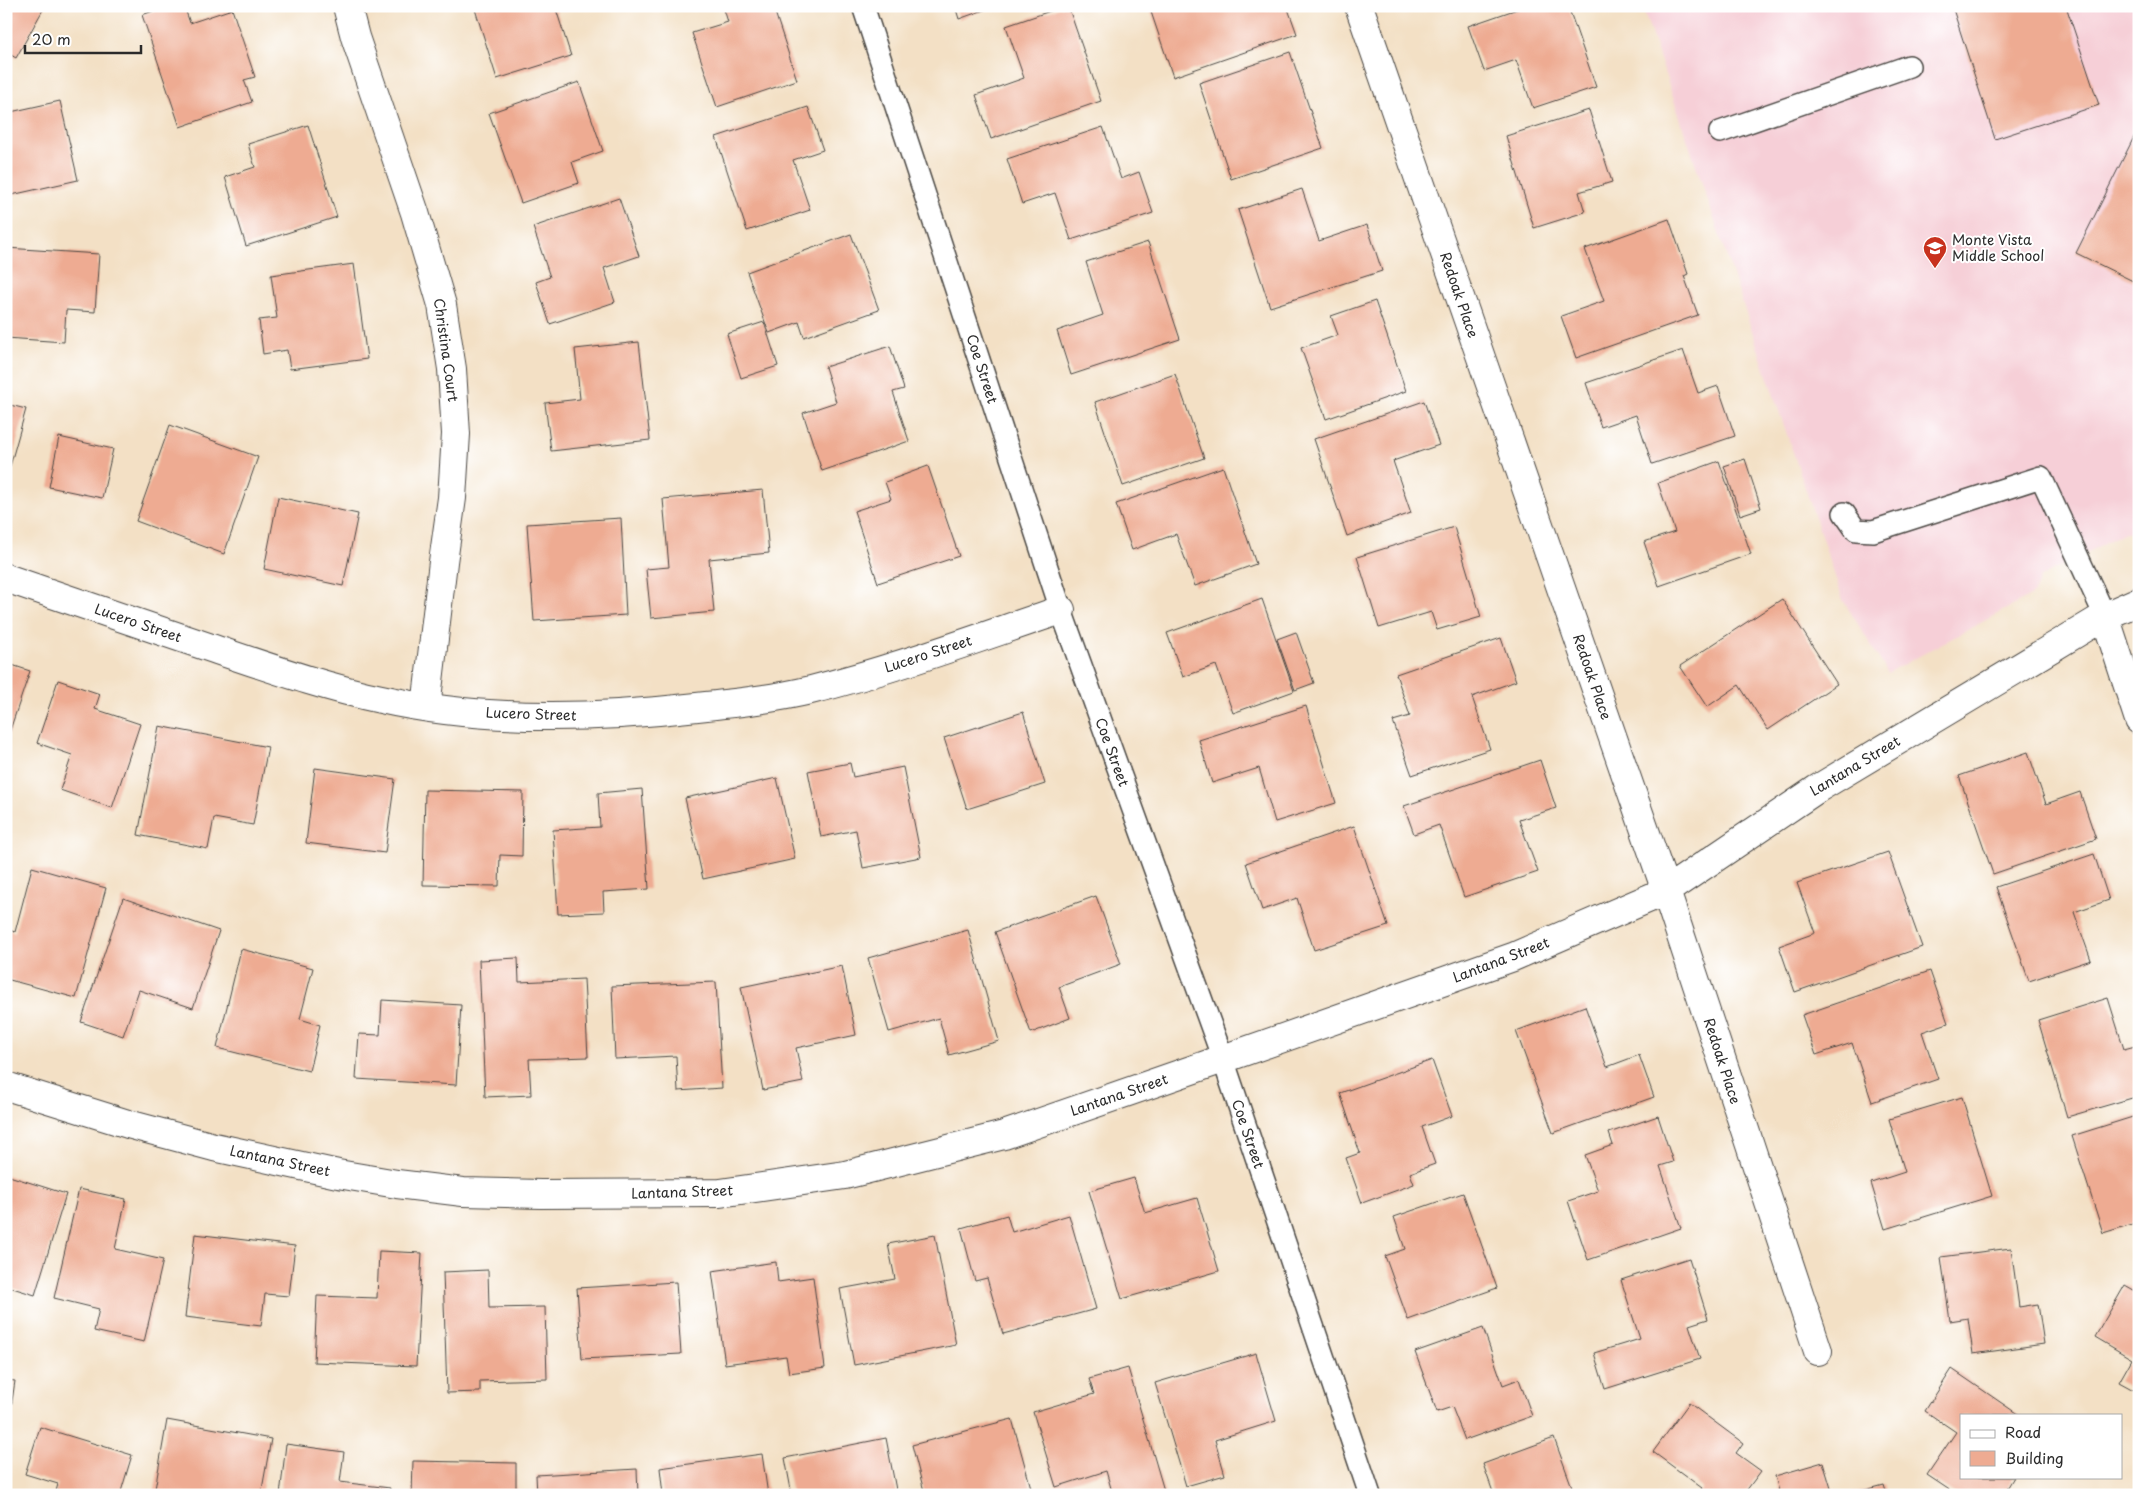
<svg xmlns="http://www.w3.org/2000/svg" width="2145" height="1501" font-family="'Playpen Sans',sans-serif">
  <rect width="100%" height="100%" fill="#fff"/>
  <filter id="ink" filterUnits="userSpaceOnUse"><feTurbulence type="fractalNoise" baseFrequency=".02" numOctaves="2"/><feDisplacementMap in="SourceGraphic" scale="10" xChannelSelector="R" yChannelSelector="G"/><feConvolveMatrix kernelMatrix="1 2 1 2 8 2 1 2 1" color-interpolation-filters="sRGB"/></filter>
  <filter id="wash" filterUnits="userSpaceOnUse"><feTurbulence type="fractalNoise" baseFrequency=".0096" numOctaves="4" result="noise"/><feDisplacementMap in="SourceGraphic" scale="20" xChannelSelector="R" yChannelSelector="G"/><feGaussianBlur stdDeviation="1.12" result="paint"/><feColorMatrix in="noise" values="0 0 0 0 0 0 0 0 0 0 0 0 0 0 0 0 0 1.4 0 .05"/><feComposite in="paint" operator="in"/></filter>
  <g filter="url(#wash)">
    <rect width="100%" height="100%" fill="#f3e0c5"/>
    <path fill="#f6cfd7" d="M 1642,6 L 2139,6 L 2139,535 L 2125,532 L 2040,578 L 2034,594 L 1888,673 L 1843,600 Z"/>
    <g id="blocks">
      <path fill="#eeab92" d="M 6,6 L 45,6 L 16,58 L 6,52 Z
        M 167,6 L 184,6 L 190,23 L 232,9 L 255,77 L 244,80 L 252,102 L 180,127 L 142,15 Z
        M 474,6 L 555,6 L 571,56 L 497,79 Z
        M 723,6 L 773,6 L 797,80 L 717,107 L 692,33 L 728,22 Z
        M 955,6 L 995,6 L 959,19 Z
        M 1065,6 L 1068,6 L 1101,101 L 991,139 L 976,95 L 1024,78 L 1006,26 Z
        M 1149,6 L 1287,6 L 1297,34 L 1173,77 Z
        M 1526,6 L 1568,6 L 1596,87 L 1533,108 L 1516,60 L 1484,71 L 1468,26 Z
        M 1952,6 L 2066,6 L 2099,105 L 1995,139 Z
        M 1290,52 L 1323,148 L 1231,179 L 1199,83 Z
        M 579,82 L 603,151 L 572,162 L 579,183 L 521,203 L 489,113 Z
        M 60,101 L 78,180 L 7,196 L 6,113 Z
        M 808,107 L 823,150 L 793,160 L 810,210 L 747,231 L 716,137 Z
        M 1589,110 L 1612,182 L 1579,192 L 1585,212 L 1534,228 L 1506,136 Z
        M 308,125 L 337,217 L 246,246 L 225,177 L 255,167 L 248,144 Z
        M 1103,127 L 1121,179 L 1139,172 L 1153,213 L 1071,240 L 1055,193 L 1022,204 L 1007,159 Z
        M 2139,127 L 2139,284 L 2076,253 Z
        M 1302,189 L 1319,241 L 1367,225 L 1382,271 L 1270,307 L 1238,210 Z
        M 619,198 L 639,256 L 604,268 L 615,302 L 550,324 L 536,282 L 550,277 L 533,227 Z
        M 1669,219 L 1688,274 L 1684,276 L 1698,315 L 1576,358 L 1561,316 L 1604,301 L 1585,249 Z
        M 851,234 L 879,310 L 804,337 L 799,322 L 769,333 L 747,272 Z
        M 1148,242 L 1180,339 L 1071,375 L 1057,331 L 1103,315 L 1086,262 Z
        M 6,248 L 99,254 L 95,312 L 66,310 L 64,342 L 6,338 Z
        M 354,264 L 367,359 L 290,369 L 287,350 L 263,354 L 259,320 L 277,318 L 271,275 Z
        M 1375,301 L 1406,391 L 1326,419 L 1301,348 L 1338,335 L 1331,316 Z
        M 764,322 L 778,366 L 741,378 L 727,334 Z
        M 639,342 L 650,440 L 551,451 L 545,403 L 580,399 L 575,349 Z
        M 890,346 L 904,389 L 893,392 L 909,441 L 822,471 L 803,413 L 836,402 L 825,367 Z
        M 1683,350 L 1698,393 L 1718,386 L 1735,436 L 1652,464 L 1636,415 L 1601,427 L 1586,383 Z
        M 1175,374 L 1204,458 L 1123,486 L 1095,402 Z
        M 1424,401 L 1439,445 L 1393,461 L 1411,513 L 1347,536 L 1314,439 Z
        M 6,404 L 26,409 L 7,477 L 6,477 Z
        M 170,425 L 258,457 L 224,554 L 136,521 Z
        M 59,437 L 113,449 L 102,498 L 49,487 Z
        M 1745,459 L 1761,508 L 1740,515 L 1724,466 Z
        M 1719,461 L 1751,554 L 1659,586 L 1644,542 L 1675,532 L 1658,483 Z
        M 928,466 L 959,556 L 878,583 L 854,511 L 891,499 L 885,482 Z
        M 1223,467 L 1256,564 L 1195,586 L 1176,534 L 1132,550 L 1116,504 Z
        M 763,490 L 769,553 L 709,559 L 714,612 L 651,618 L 646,569 L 669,567 L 663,499 Z
        M 278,497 L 358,514 L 343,586 L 264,569 Z
        M 621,518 L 626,615 L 534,621 L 527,524 Z
        M 1454,527 L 1481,617 L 1437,630 L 1431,612 L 1379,628 L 1357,557 Z
        M 1262,599 L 1294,691 L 1233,713 L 1216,665 L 1183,677 L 1167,633 Z
        M 1782,599 L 1837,684 L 1768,730 L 1739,685 L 1707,707 L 1680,666 Z
        M 1296,632 L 1314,683 L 1295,690 L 1277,639 Z
        M 1501,638 L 1516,681 L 1472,697 L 1490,749 L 1412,775 L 1393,721 L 1410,716 L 1396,674 Z
        M 6,663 L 30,671 L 7,739 L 6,739 Z
        M 58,680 L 100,694 L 95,709 L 140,724 L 112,808 L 60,790 L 72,755 L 37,743 Z
        M 1306,706 L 1336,803 L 1275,822 L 1259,768 L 1212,783 L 1199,740 Z
        M 1023,712 L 1045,784 L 967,809 L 944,738 Z
        M 159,726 L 268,747 L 253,825 L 214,818 L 208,849 L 138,835 Z
        M 2028,752 L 2046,804 L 2080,792 L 2096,839 L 1993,874 L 1959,776 Z
        M 1540,760 L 1556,808 L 1519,820 L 1538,872 L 1464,897 L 1439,825 L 1414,834 L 1404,806 Z
        M 850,763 L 853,777 L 903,767 L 921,857 L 863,868 L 856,830 L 821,837 L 808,771 Z
        M 315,768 L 395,779 L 385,853 L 306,843 Z
        M 777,778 L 795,859 L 703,879 L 685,798 Z
        M 642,789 L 649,889 L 603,892 L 604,912 L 558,914 L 553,830 L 600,827 L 598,793 Z
        M 425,790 L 523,792 L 522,856 L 500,855 L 499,886 L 423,885 Z
        M 1354,826 L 1388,926 L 1314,950 L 1297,898 L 1262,910 L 1246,863 Z
        M 1888,852 L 1922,947 L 1795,992 L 1779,946 L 1815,933 L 1797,883 Z
        M 2094,854 L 2109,900 L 2074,912 L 2091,960 L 2029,981 L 1996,887 Z
        M 32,867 L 106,888 L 76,998 L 6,979 L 6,929 L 15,932 Z
        M 1096,896 L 1121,964 L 1059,987 L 1070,1018 L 1031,1033 L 995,932 Z
        M 123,898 L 219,931 L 193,1008 L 139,990 L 123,1036 L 81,1022 Z
        M 968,930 L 999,1041 L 949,1055 L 939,1018 L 889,1032 L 868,958 Z
        M 241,949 L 313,968 L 300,1019 L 320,1025 L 309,1071 L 217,1048 Z
        M 518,958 L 519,982 L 584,979 L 588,1057 L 529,1059 L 531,1095 L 485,1097 L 479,960 Z
        M 842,966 L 856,1035 L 796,1048 L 803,1082 L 763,1090 L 741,987 Z
        M 1930,971 L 1948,1023 L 1922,1032 L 1938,1079 L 1872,1102 L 1852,1043 L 1816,1055 L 1802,1015 Z
        M 716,982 L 722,1088 L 678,1091 L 676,1056 L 615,1059 L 612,986 Z
        M 2108,998 L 2124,1049 L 2139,1045 L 2139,1096 L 2067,1117 L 2038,1020 Z
        M 382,1000 L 461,1005 L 456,1085 L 356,1079 L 359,1034 L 380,1035 Z
        M 1585,1006 L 1607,1067 L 1639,1055 L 1654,1097 L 1553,1133 L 1516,1031 Z
        M 1432,1060 L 1452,1116 L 1422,1127 L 1435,1164 L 1410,1173 L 1414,1184 L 1362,1203 L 1346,1158 L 1360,1153 L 1340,1093 Z
        M 1962,1097 L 1992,1196 L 1885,1229 L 1871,1183 L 1905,1172 L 1889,1119 Z
        M 2139,1115 L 2139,1222 L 2103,1233 L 2072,1136 Z
        M 1658,1116 L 1673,1162 L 1660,1166 L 1681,1228 L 1588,1260 L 1568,1201 L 1598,1191 L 1585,1155 L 1613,1145 L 1609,1133 Z
        M 6,1175 L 66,1194 L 35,1295 L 6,1286 Z
        M 1134,1178 L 1145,1213 L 1197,1198 L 1219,1271 L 1122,1299 L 1089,1191 Z
        M 79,1189 L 126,1199 L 115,1249 L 163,1260 L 144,1342 L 94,1331 L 99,1309 L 54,1298 Z
        M 1463,1193 L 1497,1288 L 1408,1320 L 1385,1256 L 1405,1249 L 1394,1217 Z
        M 1007,1215 L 1012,1232 L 1069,1215 L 1096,1309 L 1003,1334 L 987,1278 L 975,1281 L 961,1228 Z
        M 195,1234 L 295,1246 L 289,1296 L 265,1294 L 261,1326 L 185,1317 Z
        M 935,1235 L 956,1345 L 854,1365 L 840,1289 L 895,1279 L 888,1244 Z
        M 2011,1248 L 2019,1307 L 2038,1304 L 2044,1344 L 1973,1354 L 1968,1318 L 1950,1321 L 1941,1257 Z
        M 379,1251 L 422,1253 L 416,1366 L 314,1362 L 317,1296 L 377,1298 Z
        M 1689,1258 L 1708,1319 L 1689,1325 L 1700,1359 L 1605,1389 L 1594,1353 L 1640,1339 L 1621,1280 Z
        M 776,1262 L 778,1282 L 813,1277 L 825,1368 L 789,1373 L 786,1356 L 725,1364 L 712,1271 Z
        M 488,1270 L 489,1308 L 545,1307 L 547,1379 L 480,1381 L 480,1392 L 447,1393 L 443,1272 Z
        M 676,1282 L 681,1354 L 582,1359 L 577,1288 Z
        M 2125,1285 L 2139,1293 L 2139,1393 L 2119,1382 L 2132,1359 L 2095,1337 Z
        M 1483,1328 L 1503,1385 L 1519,1379 L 1532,1416 L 1465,1440 L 1452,1407 L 1437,1412 L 1415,1352 Z
        M 1256,1353 L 1276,1421 L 1215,1440 L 1225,1475 L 1186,1486 L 1155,1383 Z
        M 1128,1368 L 1165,1494 L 1113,1495 L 1106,1471 L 1056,1487 L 1033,1412 L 1094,1394 L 1089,1379 Z
        M 1952,1369 L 2019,1415 L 1961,1415 L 1961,1477 L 2014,1477 L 2003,1495 L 1957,1495 L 1927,1475 L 1956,1432 L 1925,1411 Z
        M 6,1380 L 15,1381 L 7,1435 L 6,1435 Z
        M 1689,1403 L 1743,1443 L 1736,1453 L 1761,1471 L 1743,1495 L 1698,1495 L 1702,1488 L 1653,1452 Z
        M 1012,1419 L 1031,1488 L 1006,1495 L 925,1495 L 912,1445 Z
        M 167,1420 L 271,1439 L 261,1495 L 154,1495 Z
        M 40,1427 L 132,1455 L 120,1495 L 55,1495 L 58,1484 L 25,1474 Z
        M 886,1438 L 897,1495 L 792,1495 L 785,1458 Z
        M 1554,1438 L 1575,1495 L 1494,1495 L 1483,1464 Z
        M 286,1444 L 344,1452 L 340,1482 L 390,1488 L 389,1495 L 280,1495 Z
        M 762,1454 L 768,1495 L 663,1495 L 660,1468 Z
        M 413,1461 L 516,1463 L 516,1495 L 412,1495 Z
        M 1823,1462 L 1833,1495 L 1780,1495 L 1775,1476 Z
        M 637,1469 L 638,1495 L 537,1495 L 536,1475 Z
        M 1884,1485 L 1887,1495 L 1850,1495 L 1850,1494 Z"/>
    </g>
  </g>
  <g filter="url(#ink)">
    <use href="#blocks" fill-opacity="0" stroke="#494642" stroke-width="1"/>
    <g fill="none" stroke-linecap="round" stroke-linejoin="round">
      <g stroke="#494642" stroke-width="24">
        <path id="service" d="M 863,6 L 1061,610 L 1223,1059 L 1370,1495
          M 1720,132 L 1909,66
          M 1844,513 L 1856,530 L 1873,531 L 2041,477 L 2105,616"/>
      </g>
      <g stroke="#494642" stroke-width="30">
        <path id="minor" d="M 347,6 L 355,37 L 415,213 L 442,305 L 452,369 L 456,434 L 452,498 L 443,562 L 426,707
          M 1359,6 L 1666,891 L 1818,1351
          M 6,578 C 75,602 144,625 214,649 C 268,667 324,687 381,699 C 483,722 594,719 697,707 C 735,703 773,699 811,690 C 895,669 978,638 1061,610
          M 2105,616 L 2139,720
          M 6,1086 L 128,1124 L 214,1147 L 338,1174 L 397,1184 L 463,1192 L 541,1194 L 720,1193 L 845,1175 L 1004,1135 L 1223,1059 L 1513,957 L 1666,891 L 1817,789 L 2105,616 L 2139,601"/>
      </g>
      <use href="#service" stroke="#fff" stroke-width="21"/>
      <use href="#minor" stroke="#fff" stroke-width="28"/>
    </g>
  </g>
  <defs>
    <g id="school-pin" transform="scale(1.25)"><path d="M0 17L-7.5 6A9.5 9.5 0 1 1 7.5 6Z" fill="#c8321e" stroke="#fff"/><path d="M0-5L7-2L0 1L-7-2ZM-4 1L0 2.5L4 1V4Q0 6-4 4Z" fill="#fff"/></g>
  </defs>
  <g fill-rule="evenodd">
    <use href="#school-pin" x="1935" y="248"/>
  </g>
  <g text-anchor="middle" stroke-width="4" stroke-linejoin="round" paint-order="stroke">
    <g font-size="14" fill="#2b2b2b" stroke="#fff" text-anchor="start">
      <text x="1952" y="245">Monte Vista<tspan x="1952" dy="16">Middle School</tspan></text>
    </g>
    <g font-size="14" fill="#2b2b2b" stroke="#fff">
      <text transform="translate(1459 295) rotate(71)" y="5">Redoak Place</text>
      <text transform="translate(446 350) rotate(82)" y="5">Christina Court</text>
      <text transform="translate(982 369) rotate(72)" y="5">Coe Street</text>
      <text transform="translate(138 623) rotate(19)" y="5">Lucero Street</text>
      <text transform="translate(928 654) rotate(-18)" y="5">Lucero Street</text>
      <text transform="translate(1592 677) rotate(71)" y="5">Redoak Place</text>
      <text transform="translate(531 714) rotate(2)" y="5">Lucero Street</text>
      <text transform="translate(1112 752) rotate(70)" y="5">Coe Street</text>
      <text transform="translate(1855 766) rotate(-31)" y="5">Lantana Street</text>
      <text transform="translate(1501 960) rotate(-21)" y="5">Lantana Street</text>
      <text transform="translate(1722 1061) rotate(72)" y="5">Redoak Place</text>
      <text transform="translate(1119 1095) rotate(-19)" y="5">Lantana Street</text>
      <text transform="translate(1248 1134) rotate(71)" y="5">Coe Street</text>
      <text transform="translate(280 1161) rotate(12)" y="5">Lantana Street</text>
      <text transform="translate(682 1192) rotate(-2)" y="5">Lantana Street</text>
    </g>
  </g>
  <rect width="2145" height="1501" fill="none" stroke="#fff" stroke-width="25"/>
  <rect x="1960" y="1414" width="162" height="65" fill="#ffffff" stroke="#aaaaaa"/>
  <rect x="1970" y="1430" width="25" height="8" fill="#ffffff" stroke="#aaaaaa"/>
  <text x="2005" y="1438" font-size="15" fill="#2b2b2b">Road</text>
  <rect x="1970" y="1451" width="25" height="15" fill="#eeab92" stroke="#aaaaaa"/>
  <text x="2005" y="1464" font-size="15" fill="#2b2b2b">Building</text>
  <path d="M25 45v8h116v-8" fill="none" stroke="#2b2b2b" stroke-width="2.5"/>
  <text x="32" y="45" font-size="15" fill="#2b2b2b" stroke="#ffffff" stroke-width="4" paint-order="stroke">20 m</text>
</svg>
